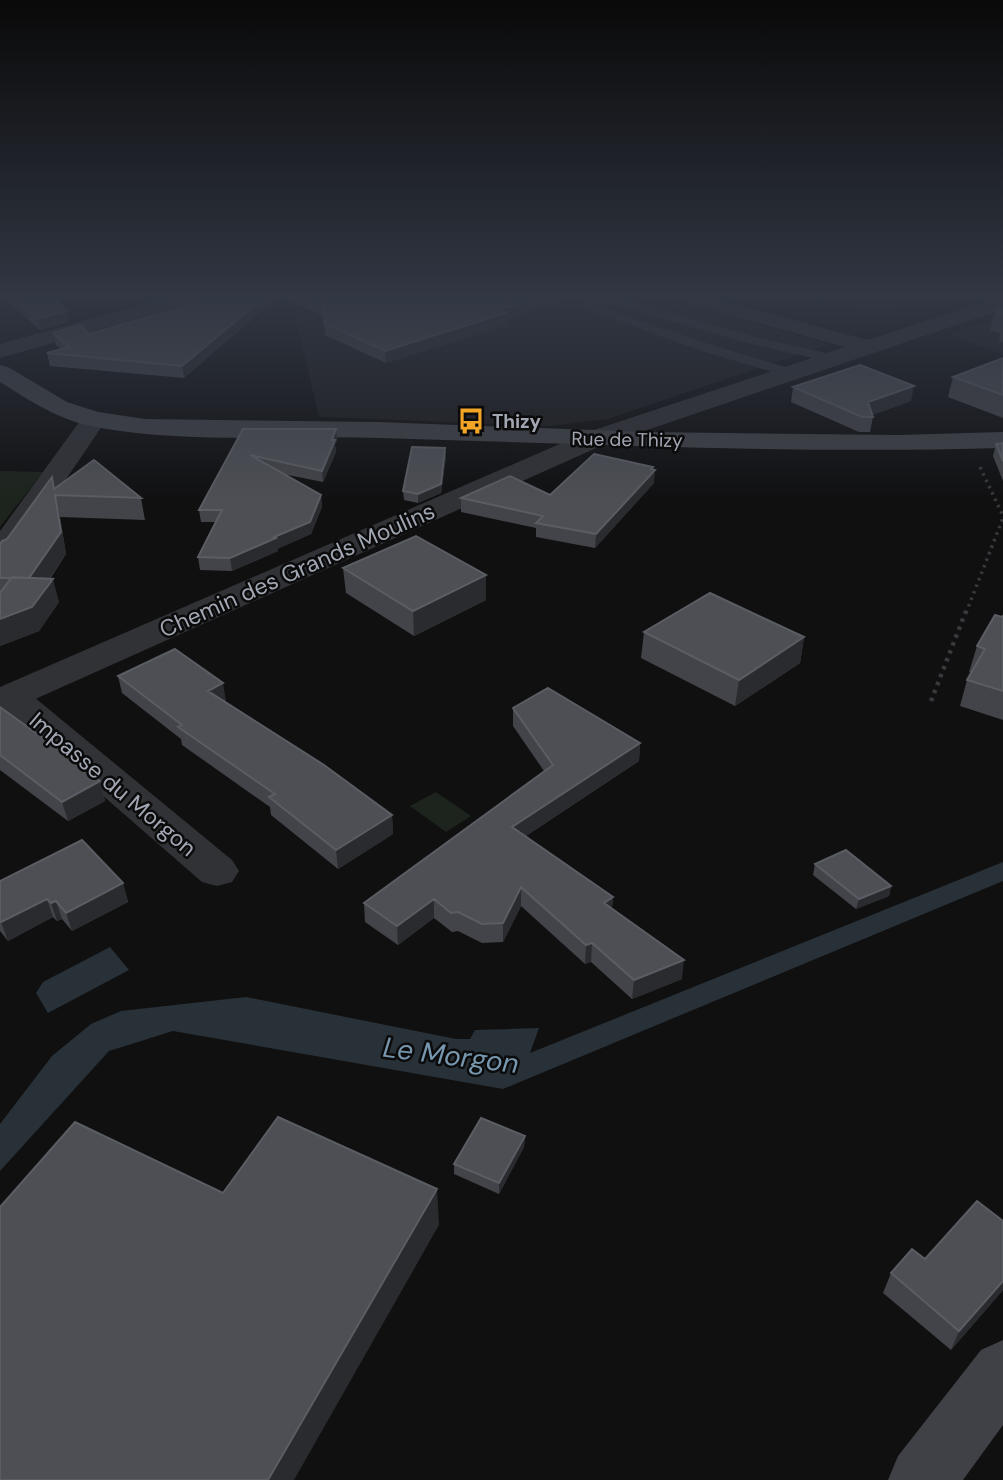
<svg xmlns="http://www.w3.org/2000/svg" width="1003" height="1480" font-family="'DM Sans',sans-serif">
  <rect width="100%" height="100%" fill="#101011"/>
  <path fill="#1c1c1e" d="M 372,295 L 650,295 L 830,344 L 608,419 L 551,426 L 319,417 L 295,316 Z
    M 800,295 L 937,295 L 876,314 Z
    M 1003,316 L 1003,355 L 950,334 Z"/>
  <path fill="#1c241d" d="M 0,471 L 43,472 L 0,527 Z
    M 436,792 L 471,816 L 446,832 L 410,806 Z"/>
  <path fill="#283137" d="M 1003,862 L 1003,881 L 503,1089 L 173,1031 L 109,1051 L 0,1171 L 0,1124 L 52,1056 L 91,1024 L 121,1011 L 246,997 L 456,1039 L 470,1039 L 475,1030 L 539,1028 L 530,1053 Z
    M 110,947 L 129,970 L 48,1013 L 36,993 L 43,982 Z"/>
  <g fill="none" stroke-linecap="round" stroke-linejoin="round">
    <path stroke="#37393d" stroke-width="3.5" stroke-dasharray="2.5 4.5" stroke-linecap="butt" d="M 980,467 L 1003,516
      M 966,613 L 1003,518"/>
    <path stroke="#37393d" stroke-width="4.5" stroke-dasharray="3.5 5" stroke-linecap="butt" d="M 931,701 L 966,611"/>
    <path fill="#313236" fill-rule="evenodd" d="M 598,297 L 619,298 L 756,337 L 839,356 L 841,359 L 834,363 L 748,343 L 614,305 L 595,305 L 712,345 L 796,370 L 798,373 L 796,376 L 786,376 L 702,351 L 576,305 Z"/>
    <path fill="#313236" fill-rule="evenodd" d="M 10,685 L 23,688 L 232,860 L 239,871 L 232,882 L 217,886 L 202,882 L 0,706 L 0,687 Z"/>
    <path fill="#313236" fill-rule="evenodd" d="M 178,295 L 210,295 L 207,299 L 0,358 L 0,344 Z
      M 669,295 L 701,295 L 868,340 L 1003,296 L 1003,309 L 603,445 L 13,709 L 0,712 L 0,687 L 585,433 L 845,347 L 672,299 Z
      M 94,411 L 103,414 L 107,419 L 11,560 L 0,562 L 0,531 L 85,414 Z"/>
    <path fill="#3f4146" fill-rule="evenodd" d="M 0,365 L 8,367 L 67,402 L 98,412 L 145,419 L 378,422 L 646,432 L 898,435 L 1003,432 L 1003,448 C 795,454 588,444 380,438 C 287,435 185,444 95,427 C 59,420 30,401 0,382 Z
      M 1003,1340 L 1003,1425 L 963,1480 L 888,1480 L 898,1456 L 981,1350 Z"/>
  </g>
  <path fill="#434449" d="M 0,295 L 51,295 L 67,311 L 69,322 L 40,330 Z
    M 145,295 L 170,295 L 155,299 Z
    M 191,295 L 557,295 L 557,303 L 506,319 L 506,325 L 386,363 L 325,335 L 324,316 L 279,296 L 184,378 L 50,366 L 47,353 L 61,349 L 56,345 L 53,333 L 89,334 L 180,308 L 179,298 Z
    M 1003,302 L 1003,342 L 999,341 L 1001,333 L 990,330 L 997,304 Z
    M 1003,358 L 1003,418 L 948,397 L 953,377 Z
    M 793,387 L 911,401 L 872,415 L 873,417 L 870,432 L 859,432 L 791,402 Z
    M 243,429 L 336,429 L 337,440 L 335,445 L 336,452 L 323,482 L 283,474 L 321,495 L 322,507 L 311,534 L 277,549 L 278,551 L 232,571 L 200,570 L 198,557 L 216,522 L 201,522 L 199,510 Z
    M 1003,443 L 1003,481 L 993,456 L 996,444 Z
    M 446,456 L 441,493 L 418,503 L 404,500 L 403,491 Z
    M 653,467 L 654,483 L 595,548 L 536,537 L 536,528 L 461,512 L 461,498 L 550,495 Z
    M 55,488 L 141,498 L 145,520 L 60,517 L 66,554 L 50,579 L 59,602 L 39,631 L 0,646 L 0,544 L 7,539 Z
    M 343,568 L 486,600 L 414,636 L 346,593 Z
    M 1003,616 L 1003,720 L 960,706 L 967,680 L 971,673 L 969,672 L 977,646 Z
    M 644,632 L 804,637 L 800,663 L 735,706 L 641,658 Z
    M 118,676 L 226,701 L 225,701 L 392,815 L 393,834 L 338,869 L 271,815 L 270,807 L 182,745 L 181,739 L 122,693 Z
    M 0,707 L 100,781 L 105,801 L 68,821 L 0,770 Z
    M 513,708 L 640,743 L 639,761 L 526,836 L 613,897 L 612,908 L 682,979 L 632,999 L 591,962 L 585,964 L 521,906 L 503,942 L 482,943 L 458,931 L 452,932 L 434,918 L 398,945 L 365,922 L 364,903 L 544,771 L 513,726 Z
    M 815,864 L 891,886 L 889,896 L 856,909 L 813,875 Z
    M 0,881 L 123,883 L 128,902 L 72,931 L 62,919 L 57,921 L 53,917 L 8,941 L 0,931 Z
    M 525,1136 L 524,1147 L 499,1194 L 454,1174 L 454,1164 Z
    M 925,1259 L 1003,1290 L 951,1350 L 883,1293 L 891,1273 Z"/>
  <path fill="#2a2b2e" d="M 154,295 L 170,295 L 155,299 Z
    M 267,295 L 279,295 L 279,296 L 184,378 L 182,366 Z
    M 548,295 L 557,295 L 557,303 L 506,319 L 506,325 L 386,363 L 385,351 L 498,310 Z
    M 67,311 L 69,322 L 40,330 L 37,319 Z
    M 914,386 L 911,401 L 867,417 L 868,402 Z
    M 336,429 L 337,440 L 335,445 L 336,452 L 323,482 L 322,471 Z
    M 445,448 L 446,456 L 441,493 L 418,503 L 418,494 Z
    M 653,467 L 652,473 L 655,470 L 654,483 L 595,548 L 596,534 Z
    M 55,495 L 60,517 L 66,554 L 34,601 L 28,579 Z
    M 321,495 L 322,507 L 311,534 L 277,549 L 278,551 L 232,571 L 230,558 L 274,537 Z
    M 486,575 L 486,600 L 414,636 L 413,611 Z
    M 53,579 L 59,602 L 39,631 L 0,646 L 0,619 Z
    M 804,637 L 800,663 L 735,706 L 739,680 Z
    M 223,683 L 226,701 L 211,708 L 208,691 Z
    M 640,743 L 639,761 L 512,845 L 512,827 Z
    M 100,781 L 105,801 L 68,821 L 62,802 Z
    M 392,815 L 393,834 L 338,869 L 336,850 Z
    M 123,883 L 128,902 L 72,931 L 66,913 Z
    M 891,886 L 889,896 L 856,909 L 859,899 Z
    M 521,887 L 521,906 L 503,942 L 503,923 Z
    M 613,897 L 611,916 L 604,903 Z
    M 47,899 L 53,917 L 8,941 L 1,922 Z
    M 434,899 L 434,918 L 398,945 L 397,926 Z
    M 56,901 L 62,919 L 57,921 L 51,903 Z
    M 592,943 L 591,962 L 585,964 L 586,945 Z
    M 684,960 L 682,979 L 632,999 L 634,980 Z
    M 525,1136 L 524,1147 L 499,1194 L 499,1183 Z
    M 437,1189 L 439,1225 L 294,1480 L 268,1480 Z
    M 1003,1281 L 1003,1290 L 951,1350 L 959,1331 Z"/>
  <path fill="#4d4f54" stroke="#5a5d63" stroke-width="2" d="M 10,295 L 51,295 L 67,311 L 37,319 Z
    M 191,295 L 267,295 L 182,366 L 47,353 L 69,347 L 53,333 L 81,325 L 89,334 L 194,304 L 179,298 Z
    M 300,295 L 548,295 L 498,310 L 506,313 L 385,351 L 324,323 L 325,305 Z
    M 1003,308 L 1003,313 L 995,311 Z
    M 1003,358 L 1003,395 L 953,377 Z
    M 860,365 L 914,386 L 868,402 L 873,417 L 862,417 L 793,387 Z
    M 243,429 L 336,429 L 332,440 L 335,440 L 322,471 L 250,455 L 321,495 L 310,522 L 274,537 L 276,538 L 230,558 L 198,557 L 222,510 L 199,510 Z
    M 1003,443 L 1003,461 L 996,444 Z
    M 412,447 L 445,448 L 441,484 L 418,494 L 403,491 Z
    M 594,454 L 653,467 L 651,469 L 655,470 L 596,534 L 536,523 L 543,516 L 461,498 L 510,476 L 550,495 Z
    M 94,460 L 141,498 L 55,495 L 61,532 L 29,578 L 0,578 L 0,544 L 2,541 L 7,539 L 52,477 L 54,489 Z
    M 416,536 L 486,575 L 413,611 L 343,568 Z
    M 12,577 L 53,579 L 32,607 L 0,619 L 0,593 Z
    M 710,593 L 804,637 L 739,680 L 644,632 Z
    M 995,615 L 1002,617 L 1003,616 L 1003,691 L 967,680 L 985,649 L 977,646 Z
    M 175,649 L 223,683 L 208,691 L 324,765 L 392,815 L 336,850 L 269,797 L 275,794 L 178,727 L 182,725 L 118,676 Z
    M 548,688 L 640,743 L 512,827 L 613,897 L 604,903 L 684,960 L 634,980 L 592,943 L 586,945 L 521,887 L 503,923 L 482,924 L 458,912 L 451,913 L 434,899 L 397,926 L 364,903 L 553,765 L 513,708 Z
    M 0,707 L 43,738 L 47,736 L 100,781 L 62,802 L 0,755 Z
    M 82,840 L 123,883 L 66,913 L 56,901 L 51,903 L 47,899 L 1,922 L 0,921 L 0,881 Z
    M 846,850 L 891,886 L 859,899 L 815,864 Z
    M 278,1117 L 437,1189 L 268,1480 L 0,1480 L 0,1207 L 75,1122 L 223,1193 Z
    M 481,1118 L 525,1136 L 499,1183 L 454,1164 Z
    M 977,1201 L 1003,1221 L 1003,1281 L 959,1331 L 891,1273 L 912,1249 L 925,1259 Z"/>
  <linearGradient id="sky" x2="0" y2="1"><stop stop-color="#090909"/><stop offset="0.59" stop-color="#313743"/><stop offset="1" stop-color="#313743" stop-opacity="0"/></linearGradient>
  <rect width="1003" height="502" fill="url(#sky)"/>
  <defs>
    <g id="bus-bare" transform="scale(2.1)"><path d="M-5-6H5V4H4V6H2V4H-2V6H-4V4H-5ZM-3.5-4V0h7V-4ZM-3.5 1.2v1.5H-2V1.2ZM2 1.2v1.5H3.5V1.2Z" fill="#f2a427" stroke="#0b0b0c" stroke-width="2.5" paint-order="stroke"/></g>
  </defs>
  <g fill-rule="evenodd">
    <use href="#bus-bare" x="471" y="421"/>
  </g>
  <g text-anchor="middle" stroke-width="5" stroke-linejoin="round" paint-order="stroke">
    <g font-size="19" font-weight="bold" fill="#a1a7b2" stroke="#0b0b0c" text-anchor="start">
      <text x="492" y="428">Thizy</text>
    </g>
    <g font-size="19" fill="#a1a7b2" stroke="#0b0b0c">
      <text transform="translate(627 439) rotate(1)" y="7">Rue de Thizy</text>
    </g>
    <g font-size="23" fill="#a1a7b2" stroke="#0b0b0c">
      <text transform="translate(297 570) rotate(-24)" y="8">Chemin des Grands Moulins</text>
      <text transform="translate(113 784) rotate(40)" y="8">Impasse du Morgon</text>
    </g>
    <g font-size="28" font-style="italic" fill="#7697ae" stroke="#0b0b0c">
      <text transform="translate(451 1055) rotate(7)" y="10">Le Morgon</text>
    </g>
  </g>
</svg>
